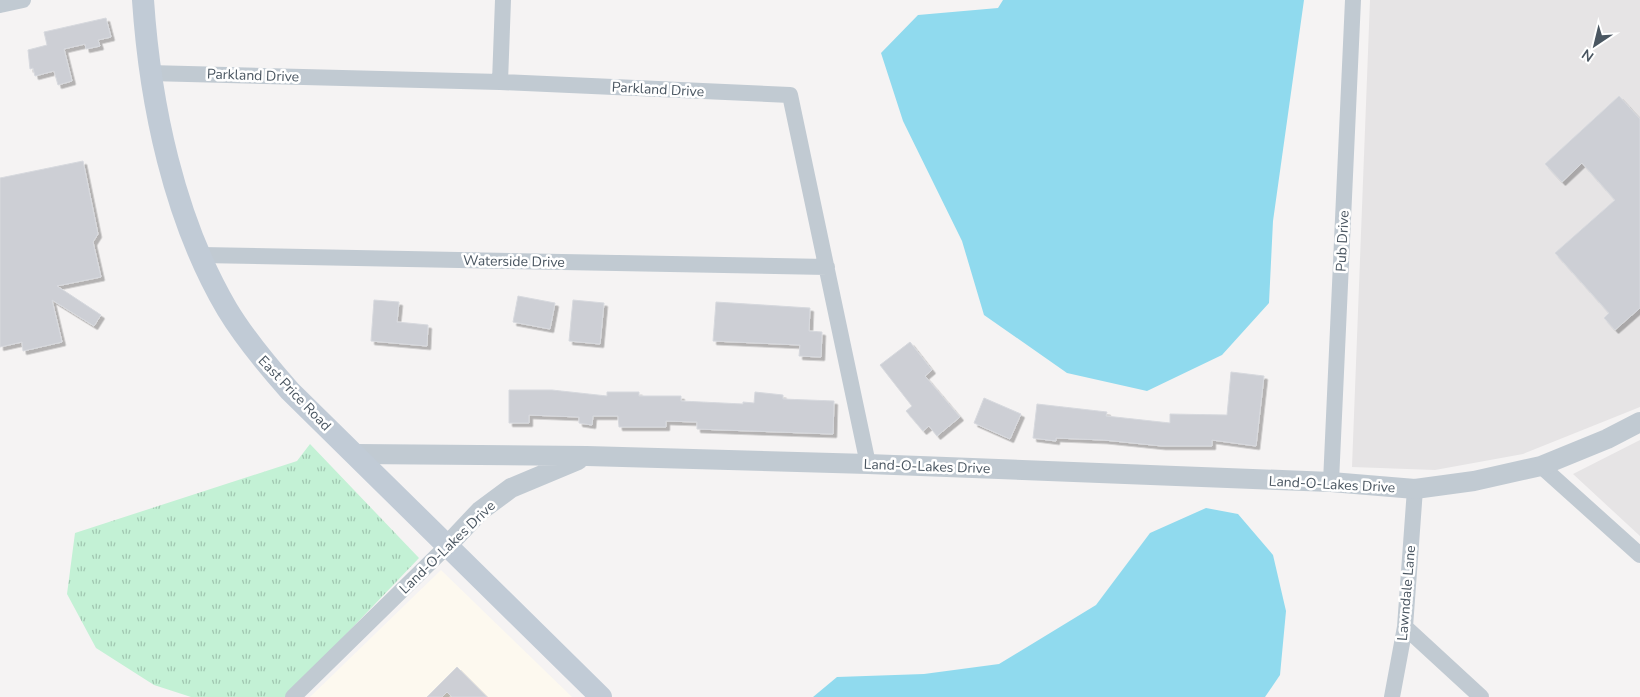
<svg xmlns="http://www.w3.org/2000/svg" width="1640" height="697" font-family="'Nunito Sans',sans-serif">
  <defs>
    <pattern id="grass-tufts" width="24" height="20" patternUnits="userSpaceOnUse" patternTransform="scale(1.25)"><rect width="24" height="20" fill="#c3f1d5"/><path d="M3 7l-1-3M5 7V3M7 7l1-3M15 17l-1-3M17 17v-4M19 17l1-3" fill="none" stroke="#a0c6b0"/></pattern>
    <filter id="shadow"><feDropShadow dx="3.5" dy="3.5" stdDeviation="0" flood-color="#0004"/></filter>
  </defs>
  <rect width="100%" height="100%" fill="#f5f3f3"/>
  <path fill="#fdf9ef" d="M 441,570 L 572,697 L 310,697 Z"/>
  <path fill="#e6e4e5" d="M 1370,0 L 1640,0 L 1640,407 L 1523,454 L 1435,470 L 1352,467 Z
    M 1640,440 L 1640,536 L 1573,474 Z"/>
  <path fill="url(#grass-tufts)" d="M 310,444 L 419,558 L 286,697 L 191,697 L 154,685 L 96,648 L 67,594 L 75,533 L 297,461 Z"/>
  <path fill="#90daee" d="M 1003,0 L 1304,0 L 1273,221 L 1269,303 L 1222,355 L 1147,391 L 1067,373 L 984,315 L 962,241 L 903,121 L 881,53 L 918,15 L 998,8 Z
    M 1206,508 L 1238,514 L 1273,555 L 1286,611 L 1280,675 L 1265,697 L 813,697 L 837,677 L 924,674 L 999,664 L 1096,605 L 1150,533 Z"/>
  <path fill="#cdcfd5" stroke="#d7d9de" filter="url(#shadow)" d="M 106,18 L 111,37 L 98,40 L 100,46 L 86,49 L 85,44 L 64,49 L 72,81 L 58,85 L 54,71 L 35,76 L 33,68 L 30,69 L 28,50 L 47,45 L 44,32 Z
    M 1619,96 L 1640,119 L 1640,308 L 1615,330 L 1604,318 L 1609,313 L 1555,253 L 1615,200 L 1582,163 L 1562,182 L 1545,164 Z
    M 83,161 L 98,234 L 93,242 L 101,277 L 57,286 L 101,315 L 94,326 L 52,300 L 62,342 L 23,351 L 22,342 L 0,347 L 0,178 Z
    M 518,296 L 555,303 L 550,329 L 513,322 Z
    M 374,300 L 399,302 L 397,322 L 428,325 L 427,346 L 371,341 Z
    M 573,300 L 604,303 L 600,344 L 569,341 Z
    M 716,302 L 810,308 L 809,331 L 822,332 L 821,357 L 799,356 L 800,345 L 713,341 Z
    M 910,342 L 932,370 L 925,376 L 960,417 L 937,436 L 929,426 L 923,431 L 906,411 L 912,406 L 880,365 Z
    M 1231,372 L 1264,376 L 1256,446 L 1212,440 L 1212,446 L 1162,446 L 1104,440 L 1056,438 L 1056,441 L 1033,438 L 1037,404 L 1107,412 L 1106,416 L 1170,423 L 1170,414 L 1227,415 Z
    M 509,390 L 552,390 L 607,396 L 607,392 L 639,392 L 639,396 L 681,396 L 681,401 L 743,404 L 743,402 L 754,403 L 755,392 L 783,395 L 783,399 L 834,401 L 833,434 L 697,429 L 697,422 L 666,421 L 666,427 L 619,427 L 618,416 L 593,416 L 592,425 L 579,423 L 579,417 L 529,415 L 529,423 L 509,423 Z
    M 984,398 L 1021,414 L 1010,439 L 974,423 Z
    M 457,667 L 487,697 L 452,697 L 447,692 L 442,697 L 427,697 Z"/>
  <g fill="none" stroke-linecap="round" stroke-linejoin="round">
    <path stroke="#c1cad2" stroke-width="16" d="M 0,5 L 23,0
      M 149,73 L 500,82 L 790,95 L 868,464
      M 500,82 L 503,0
      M 201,255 L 827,267
      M 1541,466 L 1640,555
      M 1331,482 L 1353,0
      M 1405,627 L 1481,697
      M 293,697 L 447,546
      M 1392,697 L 1405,627 L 1415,489"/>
    <path stroke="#c1cad2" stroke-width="20" d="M 356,454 L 587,456 L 868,464 L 1331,482 L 1415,489 L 1474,481 L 1541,466 L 1607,439 L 1640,422
      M 447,546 L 480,511 L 511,488 L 578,460"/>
    <path stroke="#c1cbd6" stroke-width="22" d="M 143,0 C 150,104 174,219 227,309 C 245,339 267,365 290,391 L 601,697"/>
  </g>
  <g text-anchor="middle" stroke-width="5" stroke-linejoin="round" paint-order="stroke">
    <g font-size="14" fill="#4a5661" stroke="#fff">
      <text transform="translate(253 75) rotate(2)" y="5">Parkland Drive</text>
      <text transform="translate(658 89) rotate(3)" y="5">Parkland Drive</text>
      <text transform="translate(1342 241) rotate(-87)" y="5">Pub Drive</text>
      <text transform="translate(514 261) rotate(1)" y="5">Waterside Drive</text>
      <text transform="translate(295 393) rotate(46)" y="5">East Price Road</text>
      <text transform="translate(927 466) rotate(2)" y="5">Land-O-Lakes Drive</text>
      <text transform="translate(1332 484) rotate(3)" y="5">Land-O-Lakes Drive</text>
      <text transform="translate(447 547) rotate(-44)" y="5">Land-O-Lakes Drive</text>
      <text transform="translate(1406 593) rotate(-85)" y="5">Lawndale Lane</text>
    </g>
  </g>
  <g transform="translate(1595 45) rotate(215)" stroke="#ffffff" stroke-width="4" paint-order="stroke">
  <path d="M0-4L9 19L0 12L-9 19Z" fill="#4a5661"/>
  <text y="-8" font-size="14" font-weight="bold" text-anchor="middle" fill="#4a5661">N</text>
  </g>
</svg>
